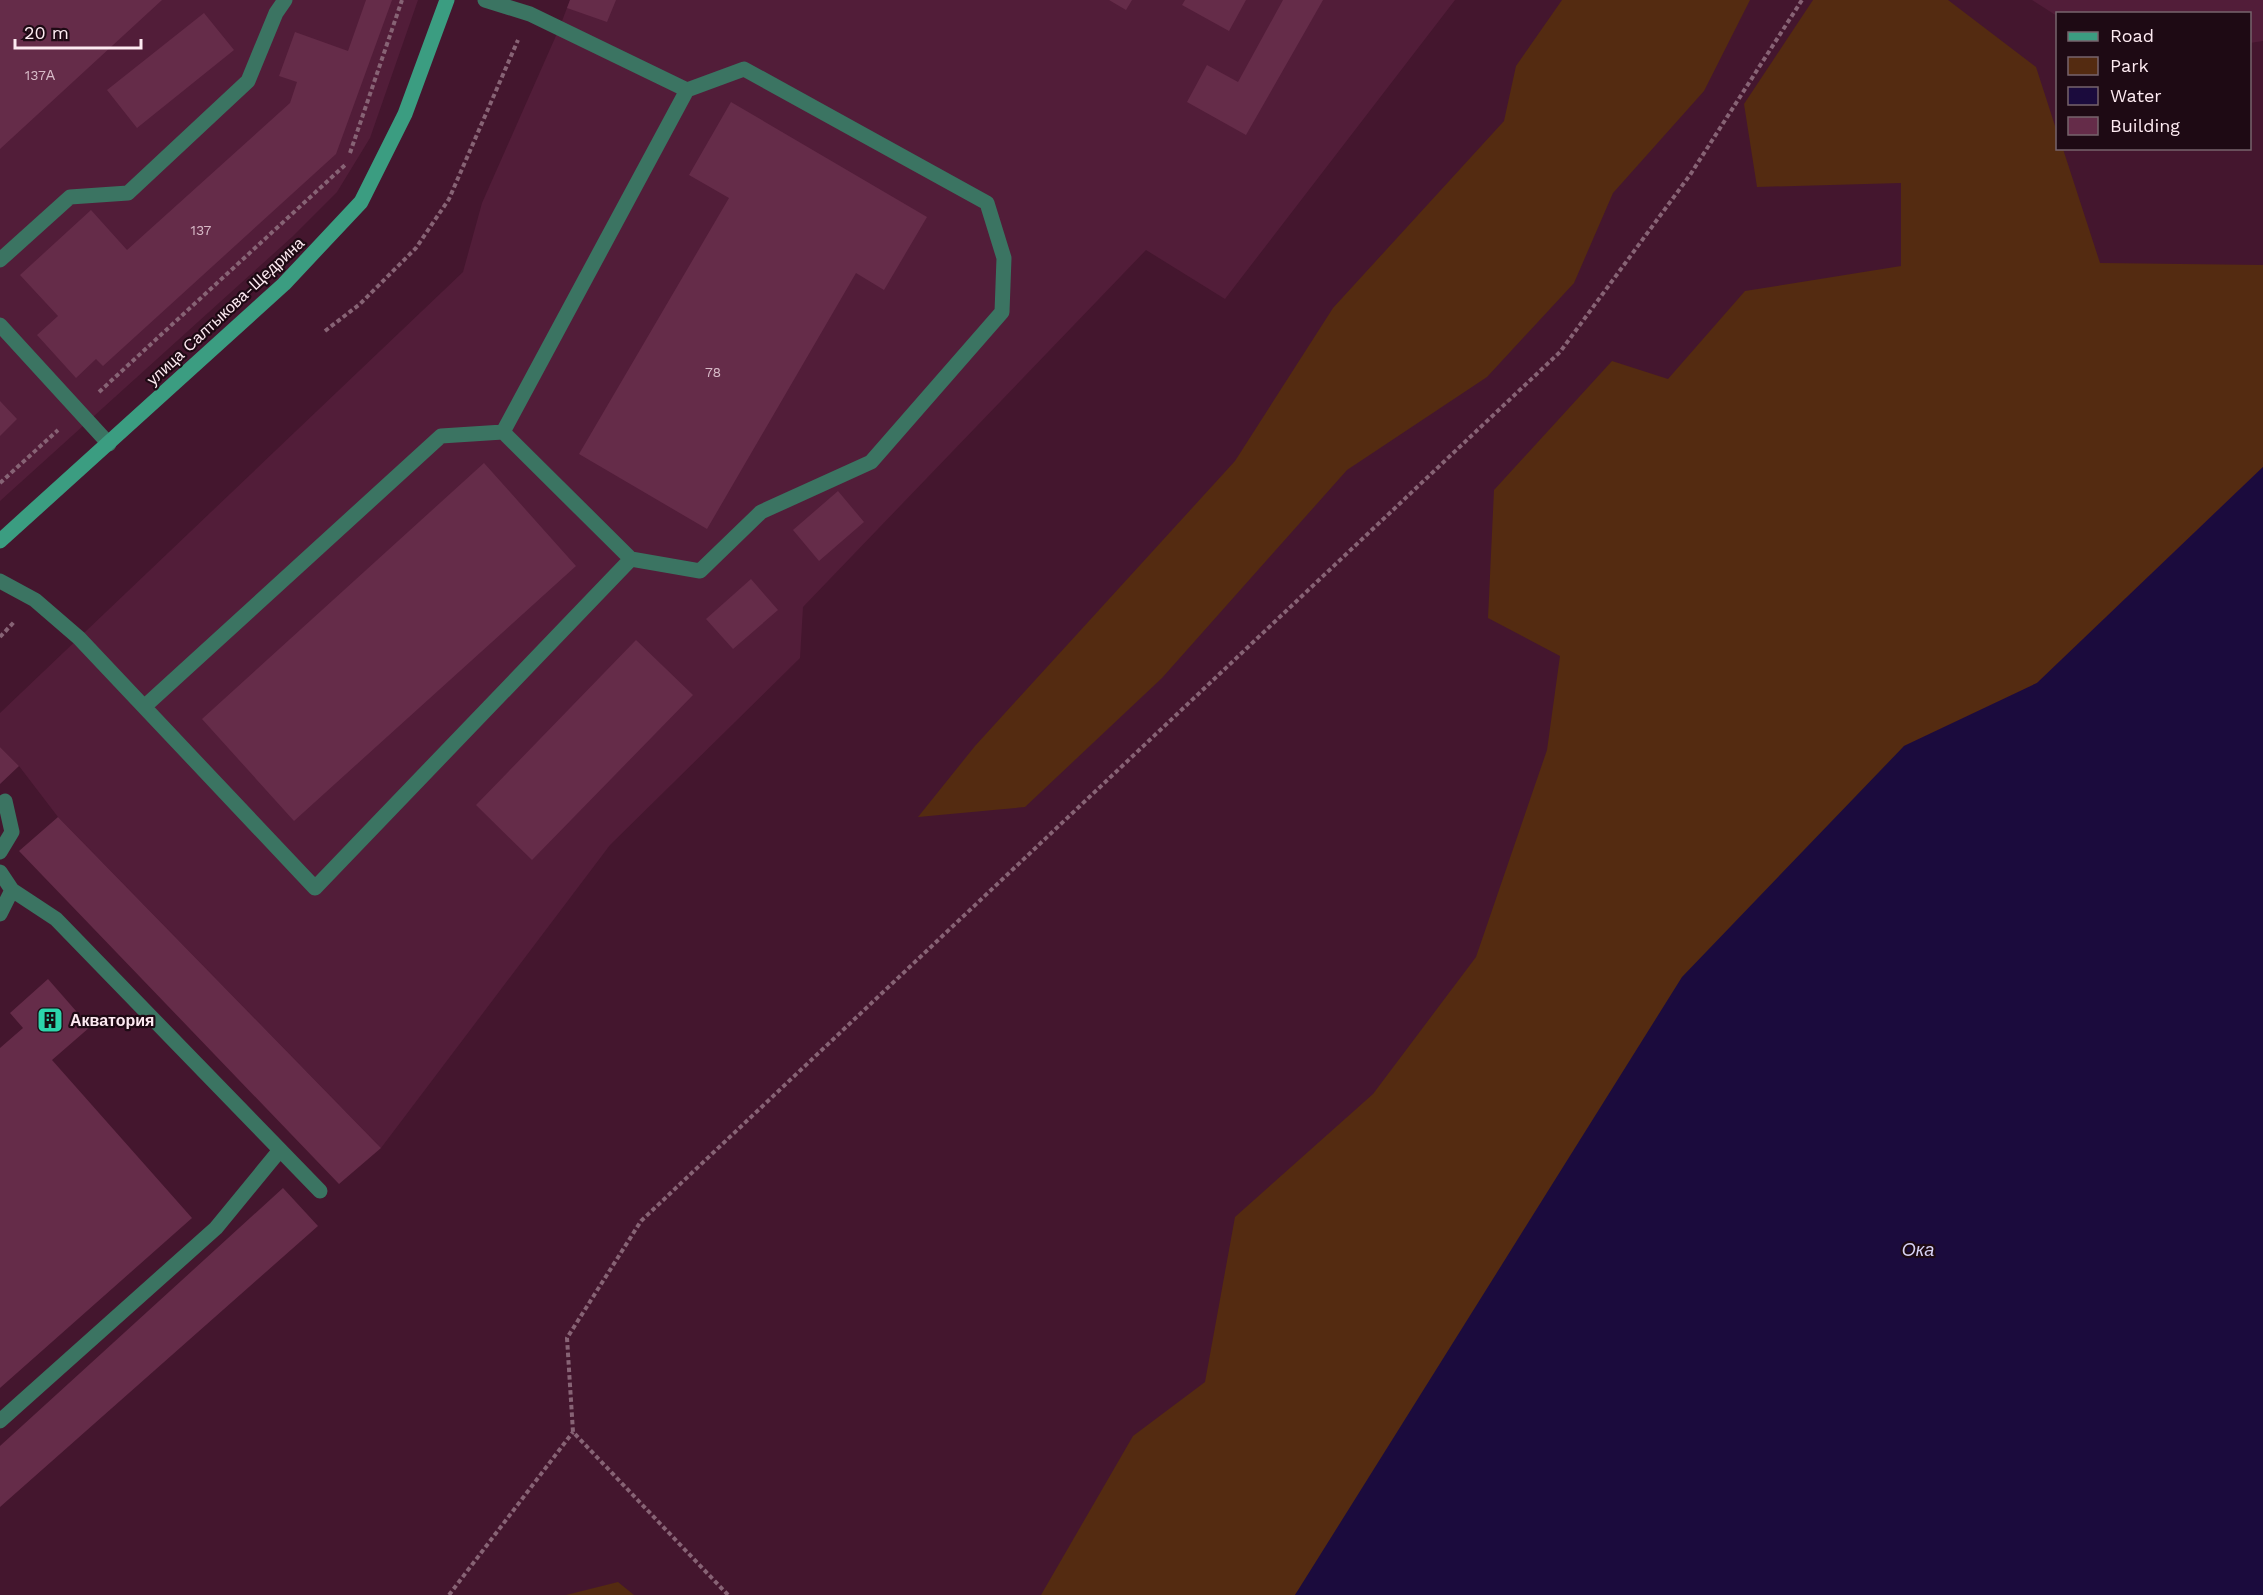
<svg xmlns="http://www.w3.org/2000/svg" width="2263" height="1595" font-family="'Work Sans',sans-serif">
  <rect width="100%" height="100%" fill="#44162e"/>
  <path fill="#521d39" d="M 0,0 L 418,0 L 370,138 L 337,192 L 292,237 L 0,501 Z
    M 570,0 L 1455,0 L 1225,299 L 1146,250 L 803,607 L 800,658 L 610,845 L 381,1148 L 58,817 L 19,766 L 0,747 L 0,713 L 463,272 L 482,203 L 559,29 Z
    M 2032,0 L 2263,0 L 2263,41 L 2250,43 L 2250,14 L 2058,14 L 2057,16 Z"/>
  <path fill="#542b11" d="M 1562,0 L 1750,0 L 1704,91 L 1613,193 L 1574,283 L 1487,377 L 1347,470 L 1162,678 L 1025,807 L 918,817 L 975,746 L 1235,461 L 1333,308 L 1504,121 L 1516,66 Z
    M 1813,0 L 1948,0 L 2036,67 L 2057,132 L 2058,148 L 2063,149 L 2100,263 L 2263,265 L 2263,467 L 2037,683 L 1904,746 L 1344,1520 L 1295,1595 L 1041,1595 L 1133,1436 L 1205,1382 L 1235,1217 L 1373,1094 L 1476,957 L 1547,750 L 1560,656 L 1488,618 L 1494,490 L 1612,361 L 1668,379 L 1745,291 L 1901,266 L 1901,183 L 1757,187 L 1744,104 Z
    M 618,1582 L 634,1595 L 566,1595 Z"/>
  <path fill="#1b0b3d" d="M 2263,467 L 2263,1595 L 1295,1595 L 1682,977 L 1904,746 L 2037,683 Z"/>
  <path fill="#652c49" d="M 0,0 L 162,0 L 0,149 Z
    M 366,0 L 392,0 L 336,154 L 103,366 L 96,359 L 76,378 L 37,335 L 58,316 L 20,275 L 91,210 L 127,250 L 290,103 L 297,82 L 279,76 L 295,32 L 348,51 Z
    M 570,0 L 616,0 L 607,22 L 567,8 Z
    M 1109,0 L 1132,0 L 1126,10 Z
    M 1185,0 L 1246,0 L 1229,31 L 1182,5 Z
    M 1283,0 L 1323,0 L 1246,135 L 1187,102 L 1207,65 L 1238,82 Z
    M 204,13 L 234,50 L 137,128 L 107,90 Z
    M 731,102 L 927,217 L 884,290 L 856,273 L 707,529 L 579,454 L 729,198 L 689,175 Z
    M 0,401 L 17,419 L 0,436 Z
    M 484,463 L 576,566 L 294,821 L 202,719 Z
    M 838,491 L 864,522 L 819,561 L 793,530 Z
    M 751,579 L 778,610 L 733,649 L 706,619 Z
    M 636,640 L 693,695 L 532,860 L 476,805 Z
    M 0,747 L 19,766 L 0,784 Z
    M 58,817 L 381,1148 L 339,1184 L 19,851 Z
    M 48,979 L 90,1027 L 52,1060 L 192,1218 L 0,1388 L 0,1048 L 23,1028 L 10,1013 Z
    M 283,1188 L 318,1226 L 0,1507 L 0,1446 Z"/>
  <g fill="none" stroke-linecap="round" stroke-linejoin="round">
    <path stroke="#876375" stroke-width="4" stroke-dasharray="4.5 3" stroke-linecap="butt" d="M 350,153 L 402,0
      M 325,331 L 360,304 L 416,248 L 449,199 L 518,40
      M 99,392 L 345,165
      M 0,483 L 58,430
      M 0,637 L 14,622
      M 449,1595 L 573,1432
      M 728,1595 L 573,1432 L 567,1338 L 641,1221 L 1560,352 L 1690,175 L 1802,0"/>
    <path stroke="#3b7462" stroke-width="15" d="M 0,260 L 70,197 L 128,193 L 248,81 L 276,13 L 285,0
      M 0,325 L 109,444
      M 631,559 L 700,571 L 761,512 L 871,462 L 1002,312 L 1004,258 L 987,203 L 744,69 L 687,90
      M 0,581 L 35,600 L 79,638 L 315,888 L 631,559 L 503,432 L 687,90 L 530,14 L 485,0
      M 144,707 L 441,436 L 503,432
      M 0,852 L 12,832 L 5,801
      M 0,872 L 12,890 L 0,914
      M 12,890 L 56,919 L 320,1191
      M 0,1421 L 216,1228 L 280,1150"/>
    <path stroke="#3b9d81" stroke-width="15" d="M 0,541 L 284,284 L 361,202 L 405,114 L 447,0"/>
  </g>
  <defs>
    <g id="building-square" transform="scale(1.35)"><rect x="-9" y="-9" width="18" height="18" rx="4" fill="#2cd5ab" stroke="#1e0a14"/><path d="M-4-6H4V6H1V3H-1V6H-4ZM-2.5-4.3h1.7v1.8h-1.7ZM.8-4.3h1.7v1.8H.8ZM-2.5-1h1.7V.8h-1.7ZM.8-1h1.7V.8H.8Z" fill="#111"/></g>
  </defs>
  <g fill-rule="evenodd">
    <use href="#building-square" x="50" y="1020"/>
  </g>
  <g text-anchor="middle" stroke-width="4.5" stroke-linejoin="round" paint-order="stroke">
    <g font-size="14" fill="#d7bac7">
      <text x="40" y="80">137А</text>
      <text x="201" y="235">137</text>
      <text x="713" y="377">78</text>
    </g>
    <g font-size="16" fill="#fdeaf1" stroke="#1e0a14">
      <text transform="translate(225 311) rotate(-43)" y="6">улица Салтыкова-Щедрина</text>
    </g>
    <g font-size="16" font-weight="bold" fill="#fdeaf1" stroke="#1e0a14" text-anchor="start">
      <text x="70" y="1026">Акватория</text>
    </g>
    <g font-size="18" font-style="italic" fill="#d7d2f5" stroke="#1e0a14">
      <text x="1918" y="1256">Ока</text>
    </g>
  </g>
  <rect x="2056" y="12" width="195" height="138" fill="#1e0a14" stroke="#77646c" stroke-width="1.5"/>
  <rect x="2068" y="32" width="30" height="9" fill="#3b9d81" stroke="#77646c" stroke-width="1.5"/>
  <text x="2110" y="42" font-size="18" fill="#fdeaf1">Road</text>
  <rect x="2068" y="57" width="30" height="18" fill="#542b11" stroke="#77646c" stroke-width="1.5"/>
  <text x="2110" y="72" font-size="18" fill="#fdeaf1">Park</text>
  <rect x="2068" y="87" width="30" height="18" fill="#1b0b3d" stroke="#77646c" stroke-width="1.5"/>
  <text x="2110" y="102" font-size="18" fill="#fdeaf1">Water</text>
  <rect x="2068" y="117" width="30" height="18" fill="#652c49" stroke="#77646c" stroke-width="1.5"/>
  <text x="2110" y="132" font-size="18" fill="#fdeaf1">Building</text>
  <path d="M15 39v9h126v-9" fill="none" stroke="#fdeaf1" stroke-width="3"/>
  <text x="24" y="39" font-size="18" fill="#fdeaf1" stroke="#1e0a14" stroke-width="4.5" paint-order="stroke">20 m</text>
</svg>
